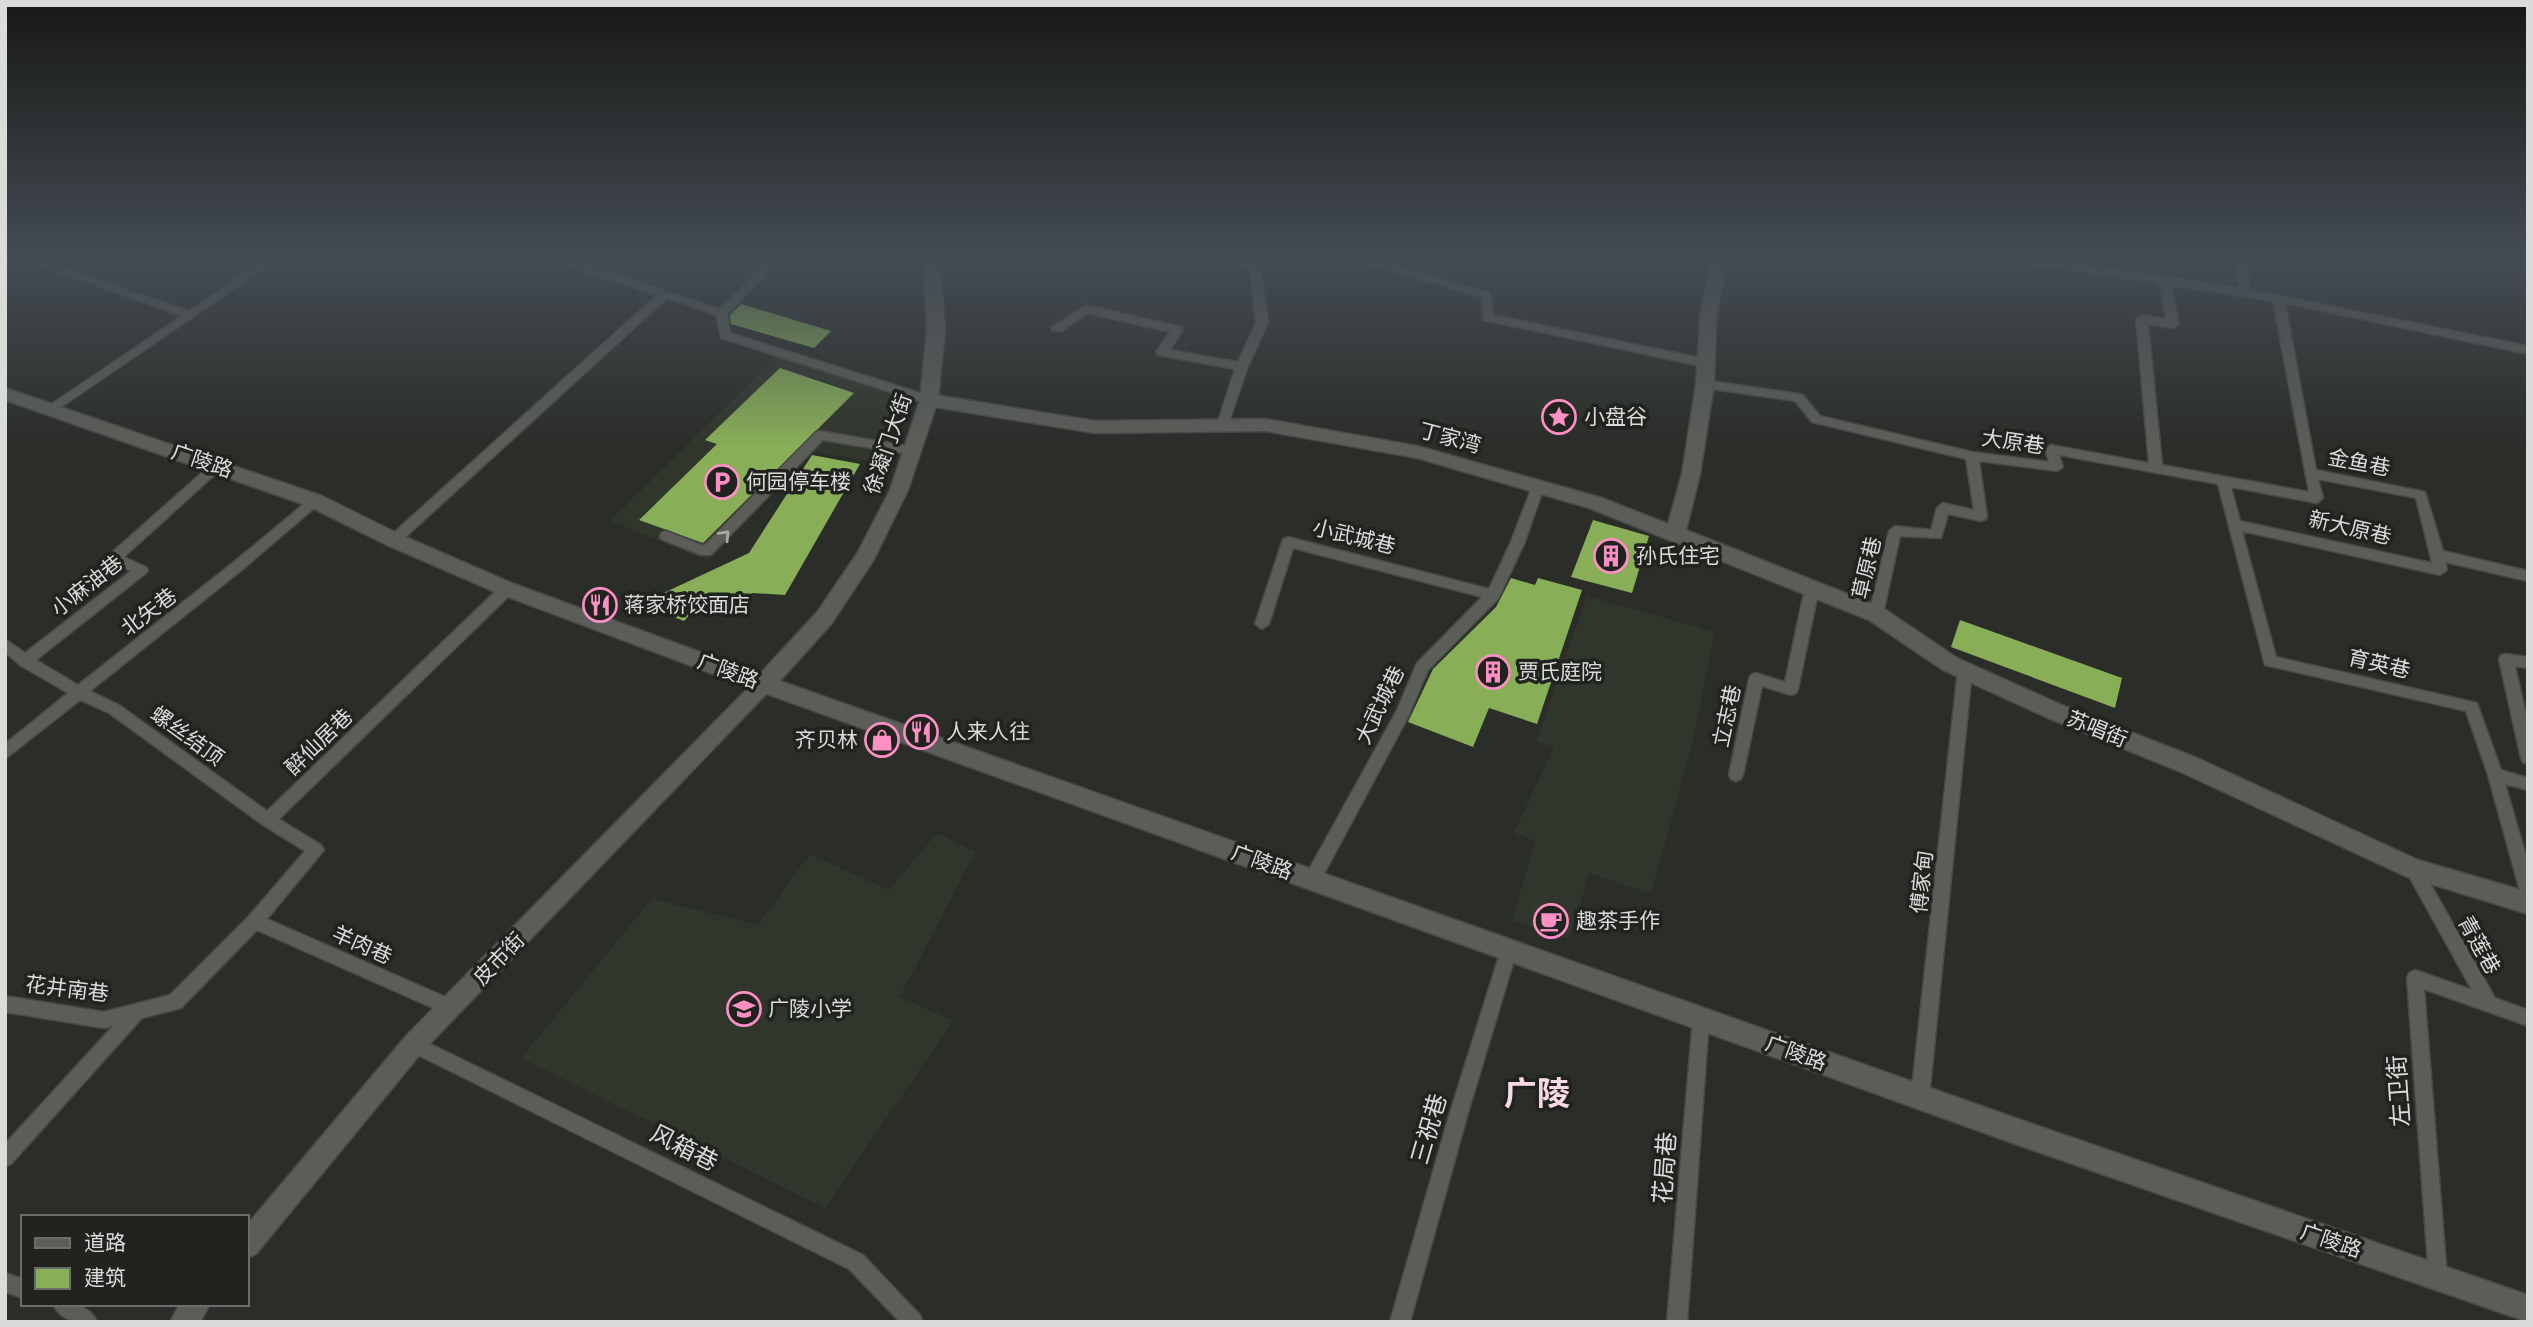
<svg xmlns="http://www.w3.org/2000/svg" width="2533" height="1327" font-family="'Noto Serif','Noto Sans SC',serif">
  <rect width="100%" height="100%" fill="#2a2d28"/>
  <path fill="#31362c" d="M 777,356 L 904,393 L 871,461 L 808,451 L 707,560 L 610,521 Z
    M 1587,596 L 1715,632 L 1693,741 L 1651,894 L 1590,873 L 1568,939 L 1512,920 L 1535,841 L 1514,832 L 1554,747 L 1536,741 Z
    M 937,833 L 975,852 L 900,997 L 953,1021 L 825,1208 L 521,1058 L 652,899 L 758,925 L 810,854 L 889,890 Z"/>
  <path fill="#88ae58" d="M 741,304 L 831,331 L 814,348 L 731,324 L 730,315 Z
    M 780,368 L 854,393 L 703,543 L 639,520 L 717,444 L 705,440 Z
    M 812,455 L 860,464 L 785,595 L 752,593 L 741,605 L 724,614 L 694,610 L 684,621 L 640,604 L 749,553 Z
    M 1593,520 L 1649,536 L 1632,593 L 1571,577 Z
    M 1511,578 L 1535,585 L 1538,578 L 1582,590 L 1537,724 L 1489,708 L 1473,747 L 1408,722 L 1433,669 L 1496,607 Z
    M 1960,620 L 2122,678 L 2115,708 L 1951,647 Z"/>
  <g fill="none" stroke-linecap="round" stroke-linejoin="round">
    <g stroke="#474945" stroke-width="3">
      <path id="service" d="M 24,260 L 40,260 L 189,311 L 264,260 L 276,260 L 51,414 L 45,410 L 47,407 L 182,316 Z
        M 548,260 L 584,263 L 719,309 L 770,260 L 781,260 L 727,314 L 730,333 L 933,397 L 935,400 L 933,403 L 925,403 L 721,338 L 716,315 L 667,298 L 399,543 L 389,543 L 387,540 L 389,537 L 657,295 Z
        M 1226,260 L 1245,260 L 1260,266 L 1268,323 L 1248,366 L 1227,428 L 1223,429 L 1217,425 L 1235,369 L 1158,355 L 1156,352 L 1170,332 L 1088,313 L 1061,331 L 1053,331 L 1051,328 L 1086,305 L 1181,327 L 1183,330 L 1170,350 L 1238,362 L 1256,323 L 1250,268 Z
        M 1355,260 L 1373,260 L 1490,293 L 1493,315 L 1706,359 L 1712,363 L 1706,367 L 1484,320 L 1481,297 Z
        M 2021,260 L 2049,260 L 2240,288 L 2234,260 L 2244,260 L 2251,290 L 2528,346 L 2528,354 L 2285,303 L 2316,470 L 2425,492 L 2443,551 L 2528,571 L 2528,581 L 2445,562 L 2447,570 L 2440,575 L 2242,531 L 2276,657 L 2477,703 L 2501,770 L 2528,778 L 2528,790 L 2505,784 L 2528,863 L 2528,898 L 2522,896 L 2520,891 L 2488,775 L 2466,711 L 2265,665 L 2218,484 L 2059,455 L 2063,467 L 2057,471 L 1979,461 L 1987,516 L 1986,519 L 1981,521 L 1948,514 L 1941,538 L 1900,536 L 1883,614 L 1876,619 L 1869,614 L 1889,531 L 1895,526 L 1931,530 L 1937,508 L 1943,503 L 1974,510 L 1966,459 L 1812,422 L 1795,401 L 1705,388 L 1699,384 L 1705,380 L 1799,394 L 1803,395 L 1820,416 L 1972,452 L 2049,462 L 2045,449 L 2051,445 L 2149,463 L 2136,319 L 2142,315 L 2166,319 L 2160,283 L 2026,263 ZM 2171,285 L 2273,301 L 2309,492 L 2162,465 L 2148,324 L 2173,328 L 2179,324 ZM 2318,479 L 2416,498 L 2432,563 L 2240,521 L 2231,487 L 2317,503 L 2323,498 Z
        M 820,431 L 913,447 L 919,451 L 913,455 L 823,440 L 711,555 L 701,555 L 661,539 L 660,536 L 661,533 L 666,531 L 704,546 L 816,432 Z
        M 218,461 L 224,465 L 222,468 L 124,557 L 146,567 L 148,570 L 146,573 L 36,660 L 78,685 L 234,562 L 311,498 L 319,498 L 321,501 L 319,504 L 243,569 L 90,691 L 119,705 L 267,811 L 502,585 L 512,585 L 514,589 L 512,593 L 279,819 L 321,845 L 324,850 L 267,919 L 457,1002 L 459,1008 L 457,1014 L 451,1016 L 257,930 L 181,1008 L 142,1018 L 11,1164 L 5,1167 L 5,1144 L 114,1025 L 104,1028 L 5,1012 L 5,996 L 104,1012 L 170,995 L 249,916 L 305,851 L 263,825 L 109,713 L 80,700 L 5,759 L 5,744 L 68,693 L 20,665 L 5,652 L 5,639 L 25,653 L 131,571 L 109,561 L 107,558 L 109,555 L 214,462 Z
        M 1538,483 L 1544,487 L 1524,544 L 1498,599 L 1428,670 L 1408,717 L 1318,885 L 1312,887 L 1306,885 L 1304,880 L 1306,875 L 1396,712 L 1417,663 L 1482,597 L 1293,548 L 1269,624 L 1262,629 L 1255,624 L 1283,539 L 1288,537 L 1489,589 L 1510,544 L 1532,487 Z
        M 1812,583 L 1819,588 L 1798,689 L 1796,693 L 1791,695 L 1762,686 L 1743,775 L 1741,779 L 1736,781 L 1731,779 L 1729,775 L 1749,679 L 1751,675 L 1756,673 L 1785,682 L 1805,588 Z
        M 2506,654 L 2528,657 L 2528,668 L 2515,666 L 2528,724 L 2528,764 L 2523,762 L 2521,758 L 2499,659 L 2501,655 Z
        M 1965,664 L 1970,666 L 1972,670 L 1929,1097 L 1926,1103 L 1920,1106 L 1914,1103 L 1911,1097 L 1958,670 L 1960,666 Z
        M 2413,862 L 2419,864 L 2495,998 L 2528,1010 L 2528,1026 L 2424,989 L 2447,1278 L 2445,1285 L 2438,1287 L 2431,1285 L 2429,1278 L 2407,978 L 2409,973 L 2415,970 L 2472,990 L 2405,869 L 2407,864 Z
        M 1509,943 L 1515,945 L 1517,950 L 1467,1116 L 1410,1322 L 1390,1322 L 1449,1116 L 1501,950 L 1503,945 Z
        M 1701,1011 L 1707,1013 L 1709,1019 L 1687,1322 L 1667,1322 L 1693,1019 L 1695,1013 Z
        M 414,1036 L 863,1255 L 920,1315 L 923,1322 L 900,1322 L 849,1269 L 408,1050 L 405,1044 L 408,1038 Z
        M 5,1273 L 23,1279 L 23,1298 L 5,1292 Z
        M 53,1304 C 70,1304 89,1303 97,1322 C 79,1322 61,1323 53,1304 Z"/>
    </g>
    <g stroke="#474945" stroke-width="3">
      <path id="pedestrian" d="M 764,676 L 771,679 L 774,684 L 771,689 L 422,1052 L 256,1254 L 247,1258 L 247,1225 L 406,1036 L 757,679 Z
        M 180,1304 L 210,1304 L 200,1322 L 170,1322 Z"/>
    </g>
    <g stroke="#474945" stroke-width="3">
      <path id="minor" d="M 1711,260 L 1727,260 L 1716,318 L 1714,384 L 1700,474 L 1686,530 L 1883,608 L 1957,658 L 2064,706 L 2197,758 L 2418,860 L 2528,892 L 2528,914 L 2405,876 L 2181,772 L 2048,718 L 1943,670 L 1869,620 L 1589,508 L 1417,458 L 1266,431 L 1095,433 L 929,406 L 920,400 L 929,394 L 1095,421 L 1266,419 L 1417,446 L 1602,498 L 1668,524 L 1682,474 L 1696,384 L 1700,318 Z"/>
    </g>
    <g stroke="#474945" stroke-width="3">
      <path id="tertiary" d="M 924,260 L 940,260 L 945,329 L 938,400 L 908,490 L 873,561 L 832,623 L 780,681 L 2018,1119 L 2528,1295 L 2528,1322 L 2018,1145 L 756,690 L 500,594 L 387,545 L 308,506 L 5,400 L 5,388 L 322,496 L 401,535 L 514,584 L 760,674 L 818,611 L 858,552 L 890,490 L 920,400 L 927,329 Z"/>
    </g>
    <use href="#service" fill="#5b5e58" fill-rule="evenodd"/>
    <use href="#pedestrian" fill="#5b5e58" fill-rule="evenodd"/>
    <use href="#minor" fill="#5b5e58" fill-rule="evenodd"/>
    <use href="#tertiary" fill="#5b5e58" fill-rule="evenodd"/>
  </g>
  <defs><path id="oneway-chevron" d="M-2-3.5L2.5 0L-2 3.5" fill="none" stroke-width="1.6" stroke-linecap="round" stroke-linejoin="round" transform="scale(1.75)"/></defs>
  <use stroke="#a7aaa5" href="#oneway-chevron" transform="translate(725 535) rotate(-46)"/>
  <linearGradient id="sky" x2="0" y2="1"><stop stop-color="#171916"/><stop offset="0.58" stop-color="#444c53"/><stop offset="1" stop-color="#444c53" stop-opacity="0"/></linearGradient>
  <rect width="2533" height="446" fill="url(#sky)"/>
  <defs>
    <g id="sight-ring" transform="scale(1.75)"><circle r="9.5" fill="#20231e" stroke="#fc8fc3" stroke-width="1.5"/><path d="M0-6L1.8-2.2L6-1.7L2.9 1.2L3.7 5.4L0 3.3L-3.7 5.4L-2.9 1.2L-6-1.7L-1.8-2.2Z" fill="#fc8fc3"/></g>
    <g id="parking-ring" transform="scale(1.75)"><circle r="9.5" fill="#20231e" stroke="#fc8fc3" stroke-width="1.5"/><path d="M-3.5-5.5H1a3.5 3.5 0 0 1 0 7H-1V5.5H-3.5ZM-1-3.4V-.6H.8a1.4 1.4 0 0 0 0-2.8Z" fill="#fc8fc3"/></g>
    <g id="building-ring" transform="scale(1.75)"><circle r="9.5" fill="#20231e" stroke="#fc8fc3" stroke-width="1.5"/><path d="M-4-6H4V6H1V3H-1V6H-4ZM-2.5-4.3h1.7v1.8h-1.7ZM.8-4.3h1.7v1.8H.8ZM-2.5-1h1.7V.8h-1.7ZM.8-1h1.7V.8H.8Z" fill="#fc8fc3"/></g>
    <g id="restaurant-ring" transform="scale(1.75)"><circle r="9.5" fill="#20231e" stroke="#fc8fc3" stroke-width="1.5"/><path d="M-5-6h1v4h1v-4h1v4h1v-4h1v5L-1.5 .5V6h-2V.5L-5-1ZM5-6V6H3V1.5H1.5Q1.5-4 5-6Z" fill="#fc8fc3"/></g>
    <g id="shop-ring" transform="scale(1.75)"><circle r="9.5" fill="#20231e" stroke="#fc8fc3" stroke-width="1.5"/><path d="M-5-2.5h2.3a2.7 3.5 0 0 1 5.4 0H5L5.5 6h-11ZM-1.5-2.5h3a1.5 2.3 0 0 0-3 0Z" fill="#fc8fc3"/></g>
    <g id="cafe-ring" transform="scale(1.75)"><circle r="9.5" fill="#20231e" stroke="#fc8fc3" stroke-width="1.5"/><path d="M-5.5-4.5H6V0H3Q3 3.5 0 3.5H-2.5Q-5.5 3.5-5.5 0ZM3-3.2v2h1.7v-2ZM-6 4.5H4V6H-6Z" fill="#fc8fc3"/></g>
    <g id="school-ring" transform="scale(1.75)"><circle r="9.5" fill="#20231e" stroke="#fc8fc3" stroke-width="1.5"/><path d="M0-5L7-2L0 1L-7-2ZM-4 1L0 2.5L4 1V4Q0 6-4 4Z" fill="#fc8fc3"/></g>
  </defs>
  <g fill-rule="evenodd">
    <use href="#sight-ring" x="1559" y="417"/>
    <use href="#parking-ring" x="722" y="482"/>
    <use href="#building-ring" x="1611" y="556"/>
    <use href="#restaurant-ring" x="600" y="605"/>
    <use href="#building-ring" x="1493" y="672"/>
    <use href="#restaurant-ring" x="921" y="732"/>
    <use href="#shop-ring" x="882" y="740"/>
    <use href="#cafe-ring" x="1551" y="921"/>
    <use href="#school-ring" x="744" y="1009"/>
  </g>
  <g text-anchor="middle" stroke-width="7" stroke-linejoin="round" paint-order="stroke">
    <g font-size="21" fill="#dadcd9" stroke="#20231e" text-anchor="start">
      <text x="1584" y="424">小盘谷</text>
      <text x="746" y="489">何园停车楼</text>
      <text x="1636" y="563">孙氏住宅</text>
      <text x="624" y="612">蒋家桥饺面店</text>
      <text x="1518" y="679">贾氏庭院</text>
      <text x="946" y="739">人来人往</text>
      <text x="858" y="747" text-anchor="end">齐贝林</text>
      <text x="1576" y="928">趣茶手作</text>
      <text x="768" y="1016">广陵小学</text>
    </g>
    <g font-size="21" fill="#dadcd9" stroke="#20231e">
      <text transform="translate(1450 438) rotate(15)" y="7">丁家湾</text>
      <text transform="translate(2013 442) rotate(8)" y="7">大原巷</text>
      <text transform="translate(888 444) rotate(-71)" y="7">徐凝门大街</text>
      <text transform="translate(202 461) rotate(19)" y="7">广陵路</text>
      <text transform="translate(2359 463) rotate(11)" y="7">金鱼巷</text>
      <text transform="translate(2350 528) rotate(13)" y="7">新大原巷</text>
      <text transform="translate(1354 537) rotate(14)" y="7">小武城巷</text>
      <text transform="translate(1867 568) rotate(-77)" y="7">草原巷</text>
      <text transform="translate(87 586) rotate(-38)" y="7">小麻油巷</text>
      <text transform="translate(149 612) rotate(-37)" y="7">北矢巷</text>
      <text transform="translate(2379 664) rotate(13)" y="7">育英巷</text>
      <text transform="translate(728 671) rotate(20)" y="7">广陵路</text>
      <text transform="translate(1380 705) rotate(-64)" y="7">大武城巷</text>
      <text transform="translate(1727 716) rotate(-78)" y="7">立志巷</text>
      <text transform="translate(2097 729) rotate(22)" y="7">苏唱街</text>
      <text transform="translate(187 736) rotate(36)" y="7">螺丝结顶</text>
      <text transform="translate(319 742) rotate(-44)" y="7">醉仙居巷</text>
      <text transform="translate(1262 862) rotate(20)" y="7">广陵路</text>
      <text transform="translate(1922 882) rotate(-84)" y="7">傅家甸</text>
      <text transform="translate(362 945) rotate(24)" y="7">羊肉巷</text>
      <text transform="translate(2479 945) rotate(61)" y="7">青莲巷</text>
      <text transform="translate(499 959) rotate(-46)" y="7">皮市街</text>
      <text transform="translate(67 989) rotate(7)" y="7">花井南巷</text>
      <text transform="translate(1796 1053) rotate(20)" y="7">广陵路</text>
      <text transform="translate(2331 1241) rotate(19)" y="7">广陵路</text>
    </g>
    <g font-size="24" fill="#dadcd9" stroke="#20231e">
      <text transform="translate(2399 1091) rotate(-94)" y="8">左卫街</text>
      <text transform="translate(1429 1129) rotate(-74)" y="8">三祝巷</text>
      <text transform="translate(684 1148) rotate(27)" y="8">风箱巷</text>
      <text transform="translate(1665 1168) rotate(-86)" y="8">花局巷</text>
    </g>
    <g font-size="33" font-weight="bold" fill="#f9d9e6" stroke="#20231e">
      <text x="1537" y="1105">广陵</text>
    </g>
  </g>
  <rect width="2533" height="1327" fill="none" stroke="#dadcd9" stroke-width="14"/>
  <rect x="21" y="1215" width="228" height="91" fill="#20231e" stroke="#6a6d69" stroke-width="2"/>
  <rect x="35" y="1238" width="35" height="10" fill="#5b5e58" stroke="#6a6d69" stroke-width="2"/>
  <text x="84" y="1250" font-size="21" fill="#dadcd9">道路</text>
  <rect x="35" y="1268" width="35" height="21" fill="#88ae58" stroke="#6a6d69" stroke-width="2"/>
  <text x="84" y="1285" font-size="21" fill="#dadcd9">建筑</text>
</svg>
